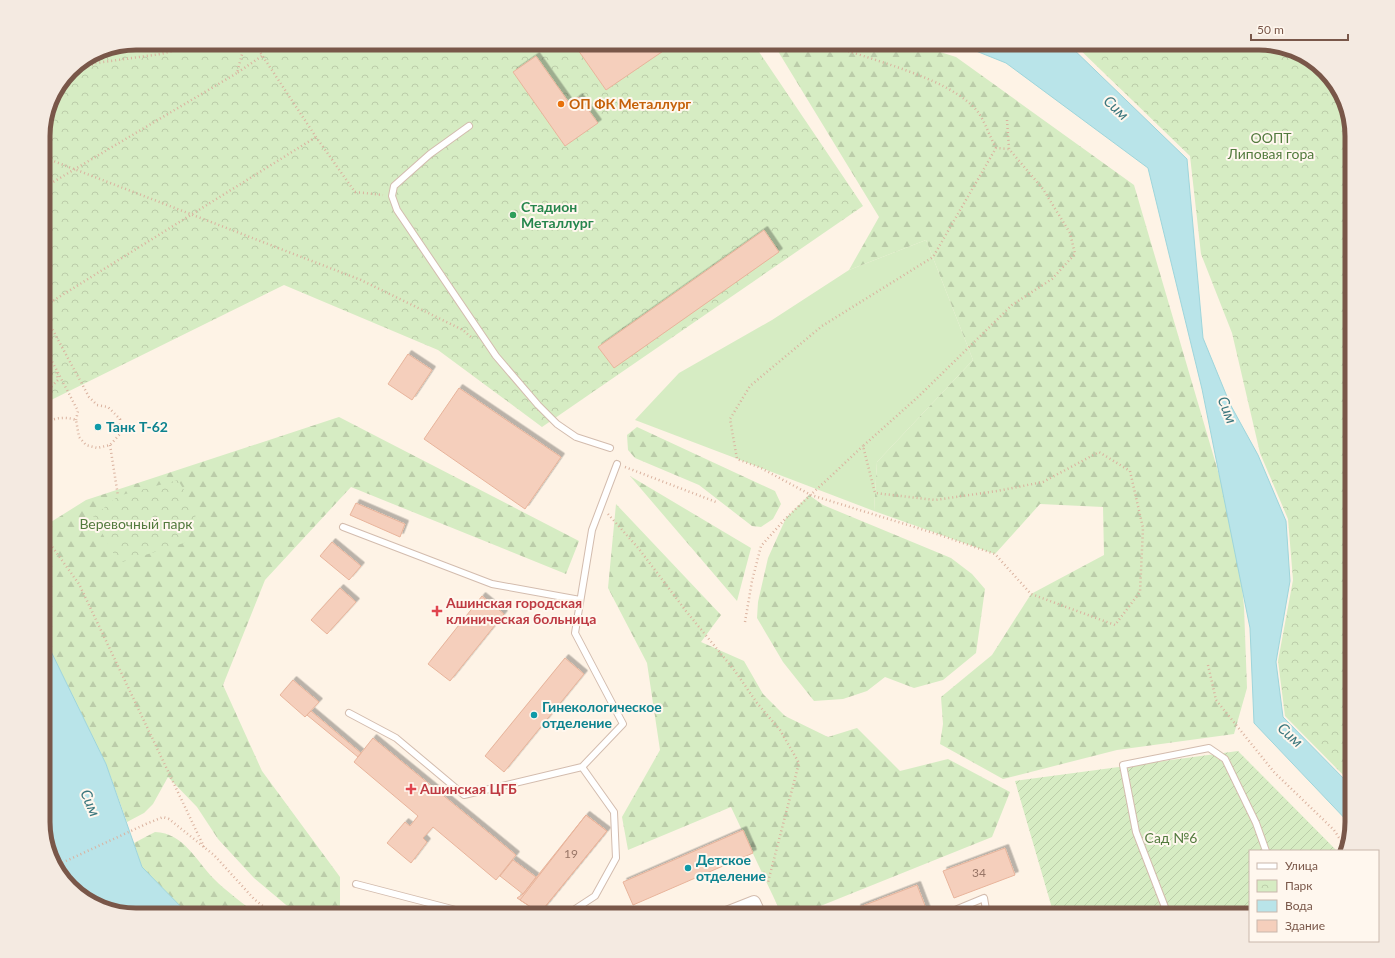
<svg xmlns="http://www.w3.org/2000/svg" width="1395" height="958" font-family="Lato,sans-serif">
  <defs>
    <pattern id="forest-firs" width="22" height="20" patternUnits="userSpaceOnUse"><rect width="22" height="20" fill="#d6ecc3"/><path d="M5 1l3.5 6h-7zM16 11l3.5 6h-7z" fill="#bbcca9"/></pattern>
    <pattern id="park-crowns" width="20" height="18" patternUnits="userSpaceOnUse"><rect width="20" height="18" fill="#d6ecc3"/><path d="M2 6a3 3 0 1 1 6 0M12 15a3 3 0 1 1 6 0" fill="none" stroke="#bbcca9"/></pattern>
    <pattern id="garden-furrows" width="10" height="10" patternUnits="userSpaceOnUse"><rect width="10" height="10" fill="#d6ecc3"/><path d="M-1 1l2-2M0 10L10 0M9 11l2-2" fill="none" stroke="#bbcca9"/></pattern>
    <filter id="shadow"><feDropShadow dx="3.5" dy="-3.5" stdDeviation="0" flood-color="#0004"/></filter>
  </defs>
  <rect width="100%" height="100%" fill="#fef3e6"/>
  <path fill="#d6ecc3" d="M 926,240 L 973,360 L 877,462 L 874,511 L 635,420 L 679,373 L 772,320 L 849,270 Z"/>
  <path fill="url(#forest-firs)" d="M 773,43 L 912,43 L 956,57 L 1134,185 L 1237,536 L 1244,607 L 1247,688 L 1234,734 L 1117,750 L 1003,779 L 940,744 L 943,724 L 941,697 L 992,655 L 1031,594 L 1104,555 L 1103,507 L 1040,504 L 995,554 L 874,511 L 877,462 L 973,360 L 926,240 L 849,270 L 879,217 Z
    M 339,417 L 579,541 L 566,574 L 351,487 L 265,580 L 223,685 L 262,771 L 340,877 L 340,909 L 335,915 L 298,915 L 254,878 L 218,839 L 197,807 L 168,777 L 153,804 L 144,813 L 127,822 L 106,764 L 43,635 L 43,527 L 86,500 Z
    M 637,427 L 775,491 L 781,504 L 773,519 L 761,527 L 752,526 L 699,485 L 635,458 L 628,450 L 627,435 Z
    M 630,476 L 751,548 L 737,601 Z
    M 809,495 L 823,505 L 951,558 L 972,574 L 985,589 L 976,653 L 943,680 L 914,688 L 885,677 L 867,691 L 843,699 L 814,701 L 783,662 L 757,618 L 758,602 L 768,558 L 786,518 Z
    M 616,504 L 721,615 L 701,642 L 744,661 L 763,694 L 785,716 L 828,737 L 857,728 L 900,771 L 948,759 L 1010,792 L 992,837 L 798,915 L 782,915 L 731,807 L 628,850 L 622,817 L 660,750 L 647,663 L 608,588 Z
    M 155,832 C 184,833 196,861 214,879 C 227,892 243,903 257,915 L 189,915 L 142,867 L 134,843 Z"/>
  <path fill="url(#park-crowns)" d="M 168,43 L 753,43 L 863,206 L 542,427 L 438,350 L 284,285 L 43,404 L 43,130 L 52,95 L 70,70 L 97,53 L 116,53 Z
    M 1073,43 L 1259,43 L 1311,59 L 1340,90 L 1352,136 L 1352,784 L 1285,716 L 1278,661 L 1293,580 L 1288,519 L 1260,453 L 1232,333 L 1201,254 L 1190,156 Z
    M 178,480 L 197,512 L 184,543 L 119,563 L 93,517 L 118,496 Z"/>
  <path fill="url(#garden-furrows)" d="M 1238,751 L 1337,851 L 1250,851 L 1250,915 L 1054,915 L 1015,781 Z"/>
  <path fill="#b9e4e9" stroke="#9ed5db" d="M 956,43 L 1067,43 L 1187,159 L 1203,338 L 1230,404 L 1258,455 L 1286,521 L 1290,581 L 1276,662 L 1283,717 L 1352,787 L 1351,825 L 1254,723 L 1250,628 L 1202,389 L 1148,168 L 1006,63 Z
    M 43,635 L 106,764 L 142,867 L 189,915 L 136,915 L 84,899 L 57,870 L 43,828 Z"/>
  <path fill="#f5cfbc" stroke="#e8b49b" filter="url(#shadow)" d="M 588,43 L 675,43 L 606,90 L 578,50 Z
    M 536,56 L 570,104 L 579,97 L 598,123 L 565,146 L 513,72 Z
    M 764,230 L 779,252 L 614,368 L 598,347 Z
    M 408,354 L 432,370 L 412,400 L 388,384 Z
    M 459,388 L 561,457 L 525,509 L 424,439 Z
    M 356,503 L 405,524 L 400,537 L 350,515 Z
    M 332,542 L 361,566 L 349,580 L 320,556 Z
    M 340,588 L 356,602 L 327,634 L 311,620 Z
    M 482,596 L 504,614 L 450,681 L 428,664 Z
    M 565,658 L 584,674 L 504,772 L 485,756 Z
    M 293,680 L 319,702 L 305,717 L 280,695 Z
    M 311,711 L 361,753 L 358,757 L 307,715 Z
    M 373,738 L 516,855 L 496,880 L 433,827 L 423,838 L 427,842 L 411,863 L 387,843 L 405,822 L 410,826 L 418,816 L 354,762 Z
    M 586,815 L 607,831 L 540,913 L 517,898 L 523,894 Z
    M 586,815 L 607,831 L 540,913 L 520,900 Z
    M 743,830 L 753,853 L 633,905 L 623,882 Z
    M 1005,848 L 1015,875 L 954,898 L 943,871 Z
    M 513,860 L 536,877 L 523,894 L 500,876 Z
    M 917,885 L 927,911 L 915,915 L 860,915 L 857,908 Z"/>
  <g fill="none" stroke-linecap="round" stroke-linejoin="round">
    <g stroke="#d3bcae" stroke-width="8">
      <path id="lane" d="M 469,126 L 430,154 L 394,186 L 392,196 L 397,210 L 496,356 L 538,405 L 557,424 L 576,437 L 610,448
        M 343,527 L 492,584 L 580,600
        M 349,713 L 396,738 L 464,795 L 582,767 L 623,724 L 575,633 L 592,530 L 617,464
        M 356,884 L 475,915
        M 566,915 L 595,896 L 616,858 L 614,812 L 582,767
        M 943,915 L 984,898 L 987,915
        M 1168,915 L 1136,832 L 1123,765 L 1209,748 L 1225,759 L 1256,823 L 1266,851"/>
    </g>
    <g stroke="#d3bcae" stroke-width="14">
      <path id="street" d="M 721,915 L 754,902 L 760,915"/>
    </g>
    <path stroke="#dab29f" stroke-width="2.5" stroke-dasharray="1 3" stroke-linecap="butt" d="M 245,43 L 237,73 L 262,56
      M 254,43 L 316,137 L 355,192 L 383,195
      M 826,43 C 868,60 950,77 978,112 C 985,122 990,137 996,148
      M 66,76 L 96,63 L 161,54 L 203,43
      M 1007,120 L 1009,149 L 1043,189 L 1070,233 L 1075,254 L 1052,279 L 1012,305 L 919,396 L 863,446 L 875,493 L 935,500 L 997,491 L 1043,482 L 1099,452 L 1130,471 L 1143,528 L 1140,592 L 1115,625 L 1031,594 L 995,554 L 937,534 L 811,495 L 761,468 L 737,459 L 730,419 L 750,386 L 822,326 L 933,257 L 996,148 L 1009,149
      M 43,157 L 361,280 L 463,330 L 472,338
      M 43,188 L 237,73
      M 43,307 L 316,137
      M 43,312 L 89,397 L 97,405 L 108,407 L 120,419 L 120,434 L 110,445 L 97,448 L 86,445 L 79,437 L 76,420 C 64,416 55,418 43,423
      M 43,344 L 78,411 L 76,420
      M 43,395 L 58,380 L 56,370
      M 110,445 L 118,496
      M 625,467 L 716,502
      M 608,514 L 639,549 L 686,611 L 735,671 L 757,703 L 780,730 L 799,763 L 768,882
      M 43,534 L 79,584 L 204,847
      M 745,622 L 752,581 L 761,546 L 786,518 L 863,446
      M 1208,665 L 1216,700 L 1274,772 L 1334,830 L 1345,847
      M 55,866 L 146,824 L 163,817 L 169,819 L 214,855 L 254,899 L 274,915"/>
    <use href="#lane" stroke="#fff" stroke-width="6"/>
    <use href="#street" stroke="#fff" stroke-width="12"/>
  </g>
  <circle fill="#e8710a" stroke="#fff7ee" stroke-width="1.5" cx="561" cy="104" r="4"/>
  <circle fill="#2e9e5b" stroke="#fff7ee" stroke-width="1.5" cx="513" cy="215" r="4"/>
  <g fill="#0f9aa8" stroke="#fff7ee" stroke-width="1.5">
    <circle cx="98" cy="427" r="4"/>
    <circle cx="534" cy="715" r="4"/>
    <circle cx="688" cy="868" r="4"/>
  </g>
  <g fill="#e0444e" stroke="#fff7ee" stroke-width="1.5">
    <path d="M435 605h4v4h4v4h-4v4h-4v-4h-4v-4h4z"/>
    <path d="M409 783h4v4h4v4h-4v4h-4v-4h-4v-4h4z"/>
  </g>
  <g text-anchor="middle" stroke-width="4" stroke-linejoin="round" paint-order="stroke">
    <g font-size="12" fill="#987566">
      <text x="571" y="858">19</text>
      <text x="979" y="877">34</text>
    </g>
    <g font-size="14" font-weight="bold" fill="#c56008" stroke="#fff7ee" text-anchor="start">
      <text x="569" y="109">ОП ФК Металлург</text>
    </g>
    <g font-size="14" fill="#527a3d" stroke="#fff7ee">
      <text x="1271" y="143">ООПТ<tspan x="1271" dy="16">Липовая гора</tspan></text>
      <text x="136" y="529">Веревочный парк</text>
      <text x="1171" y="843">Сад №6</text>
    </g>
    <g font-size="14" font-weight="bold" fill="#27864d" stroke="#fff7ee" text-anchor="start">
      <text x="521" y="212">Стадион<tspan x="521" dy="16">Металлург</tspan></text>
    </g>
    <g font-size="14" font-weight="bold" fill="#0d838f" stroke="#fff7ee" text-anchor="start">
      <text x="106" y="432">Танк Т-62</text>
      <text x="542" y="712">Гинекологическое<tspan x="542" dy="16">отделение</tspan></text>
      <text x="696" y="865">Детское<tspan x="696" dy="16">отделение</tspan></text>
    </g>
    <g font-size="14" font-weight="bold" fill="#be3a42" stroke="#fff7ee" text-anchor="start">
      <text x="446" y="608">Ашинская городская<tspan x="446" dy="16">клиническая больница</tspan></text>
      <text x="420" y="794">Ашинская ЦГБ</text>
    </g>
    <g font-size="15" font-style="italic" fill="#3b777e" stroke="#fff7ee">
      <text transform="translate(1116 108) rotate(43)" y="5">Сим</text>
      <text transform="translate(1227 410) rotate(68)" y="5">Сим</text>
      <text transform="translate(1290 735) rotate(42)" y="5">Сим</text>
      <text transform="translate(90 803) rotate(67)" y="5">Сим</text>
    </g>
  </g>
  <path d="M0 0H1395V958H0ZM136 50H1259A86 86 0 0 1 1345 136V822A86 86 0 0 1 1259 908H136A86 86 0 0 1 50 822V136A86 86 0 0 1 136 50Z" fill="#f4eae1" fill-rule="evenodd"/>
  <path fill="none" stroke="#795749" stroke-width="5" d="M136 50H1259A86 86 0 0 1 1345 136V822A86 86 0 0 1 1259 908H136A86 86 0 0 1 50 822V136A86 86 0 0 1 136 50Z"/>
  <rect x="1249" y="850" width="130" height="92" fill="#fff7ee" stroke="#c9b7ac"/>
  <rect x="1257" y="863" width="20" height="6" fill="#ffffff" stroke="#c9b7ac"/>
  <text x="1285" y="870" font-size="12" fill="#795749">Улица</text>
  <rect x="1257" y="880" width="20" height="12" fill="url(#park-crowns)" stroke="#c9b7ac"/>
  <text x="1285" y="890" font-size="12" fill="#795749">Парк</text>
  <rect x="1257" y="900" width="20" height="12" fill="#b9e4e9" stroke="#c9b7ac"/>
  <text x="1285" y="910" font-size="12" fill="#795749">Вода</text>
  <rect x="1257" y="920" width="20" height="12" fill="#f5cfbc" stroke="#c9b7ac"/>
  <text x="1285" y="930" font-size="12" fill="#795749">Здание</text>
  <path d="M1251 34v6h97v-6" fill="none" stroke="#795749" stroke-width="2"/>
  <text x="1257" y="34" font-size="12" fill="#795749" stroke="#fff7ee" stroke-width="3" paint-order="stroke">50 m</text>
</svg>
